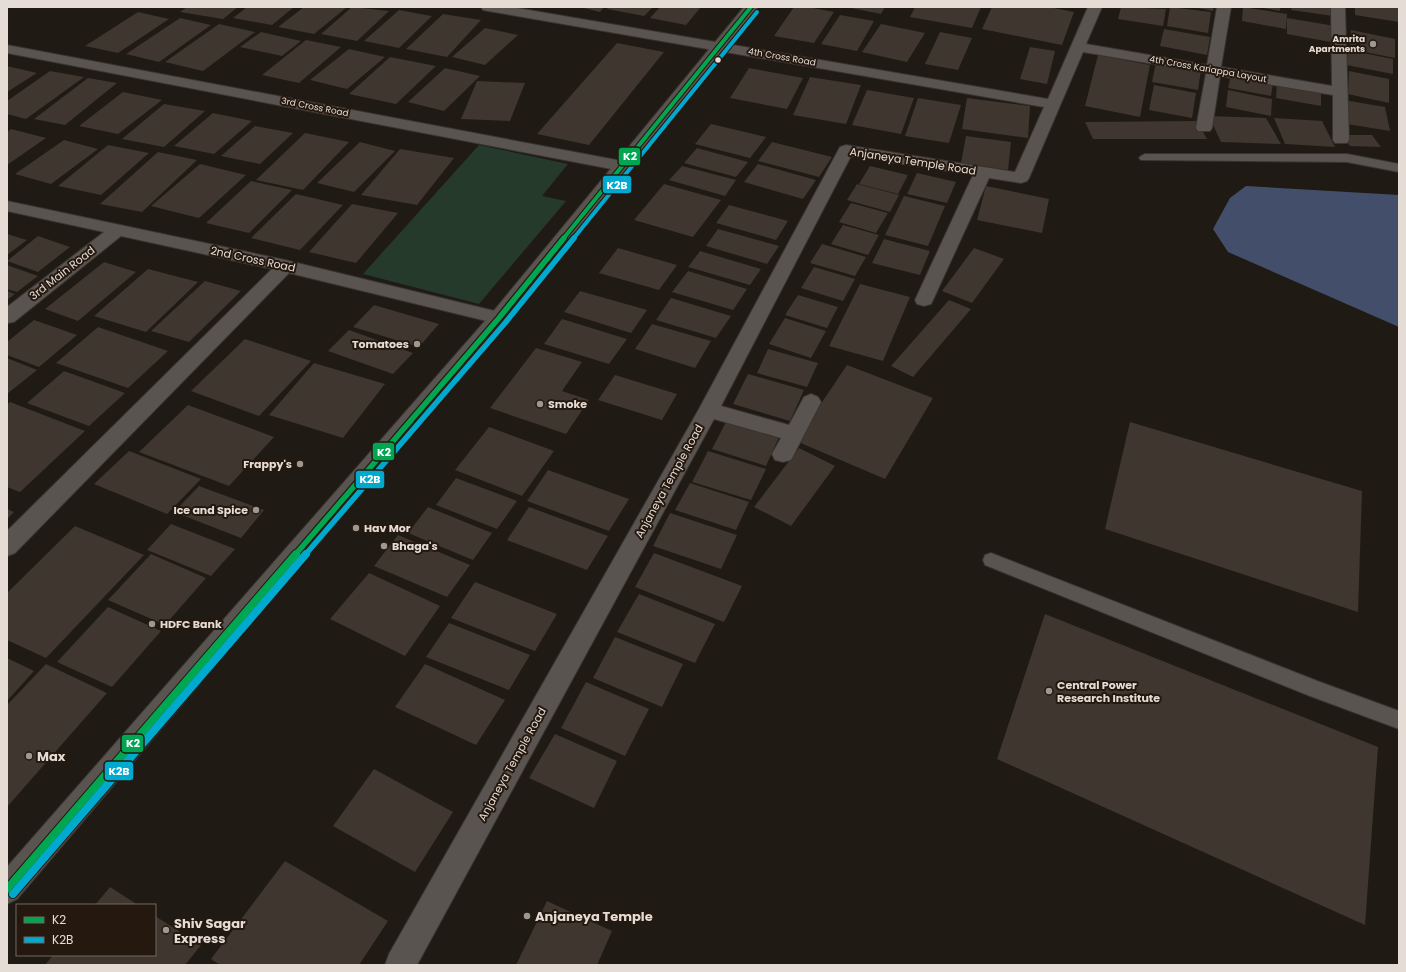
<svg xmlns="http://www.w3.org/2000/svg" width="1406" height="972" font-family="Poppins,sans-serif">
  <rect width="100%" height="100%" fill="#201a14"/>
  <path fill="#253a2b" d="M 479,145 L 568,164 L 542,196 L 566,201 L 479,304 L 363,274 Z"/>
  <path fill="#434f6a" d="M 1246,186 L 1399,195 L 1399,327 L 1228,252 L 1213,229 L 1230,198 Z"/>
  <path fill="#3e362f" d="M 187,7 L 238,7 L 223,19 L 180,12 Z
    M 247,7 L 294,7 L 272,25 L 233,18 Z
    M 304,7 L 347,7 L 314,34 L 278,27 Z
    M 352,7 L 389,11 L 357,41 L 321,34 Z
    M 580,7 L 604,7 L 600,12 Z
    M 608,7 L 653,7 L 644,16 L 607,9 Z
    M 660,7 L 701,7 L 686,25 L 650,18 Z
    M 794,7 L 808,7 L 834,12 L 814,43 L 774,36 Z
    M 846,7 L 885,7 L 881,14 Z
    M 915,7 L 981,7 L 972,28 L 910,17 Z
    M 992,7 L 1049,7 L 1074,12 L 1062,45 L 982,29 Z
    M 1121,7 L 1166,9 L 1163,26 L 1118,19 Z
    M 1170,7 L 1211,12 L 1208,33 L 1167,26 Z
    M 1193,7 L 1214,7 L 1213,11 Z
    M 1243,7 L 1287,14 L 1286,29 L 1242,21 Z
    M 1263,7 L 1280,7 L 1280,11 L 1263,8 Z
    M 1292,7 L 1333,7 L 1333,16 L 1291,10 Z
    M 1355,7 L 1399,7 L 1399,22 L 1355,15 Z
    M 399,10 L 432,16 L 399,48 L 364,41 Z
    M 138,12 L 169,19 L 118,53 L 85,46 Z
    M 443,14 L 481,20 L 447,57 L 406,49 Z
    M 840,15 L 874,21 L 857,51 L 821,44 Z
    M 180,18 L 211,25 L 159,62 L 126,54 Z
    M 1287,18 L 1335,26 L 1336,43 L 1287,34 Z
    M 219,24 L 255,32 L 203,71 L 165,62 Z
    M 881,24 L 925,33 L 907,62 L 862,52 Z
    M 485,28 L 518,35 L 485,65 L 452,57 Z
    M 1164,29 L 1210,37 L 1207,55 L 1160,46 Z
    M 1351,30 L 1395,39 L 1395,58 L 1350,49 Z
    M 261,32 L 301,41 L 282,56 L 240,47 Z
    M 940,32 L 972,38 L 958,70 L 925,64 Z
    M 306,40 L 341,47 L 299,83 L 262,75 Z
    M 617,43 L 664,52 L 589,145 L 537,134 Z
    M 1030,47 L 1055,51 L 1047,84 L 1020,79 Z
    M 349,49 L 385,57 L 347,89 L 310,80 Z
    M 1348,50 L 1393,59 L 1393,74 L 1346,65 Z
    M 1098,55 L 1150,65 L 1140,117 L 1085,106 Z
    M 390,57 L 436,66 L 396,104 L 349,94 Z
    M 1156,62 L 1201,70 L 1198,90 L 1152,82 Z
    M 7,66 L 37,73 L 7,92 Z
    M 445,68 L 480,76 L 444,111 L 408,102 Z
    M 749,68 L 803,78 L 787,109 L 730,98 Z
    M 50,71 L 84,77 L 26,119 L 7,114 L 7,101 Z
    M 1349,71 L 1389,79 L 1389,103 L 1348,94 Z
    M 1231,74 L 1273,83 L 1271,96 L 1228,88 Z
    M 810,77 L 861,85 L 846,124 L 793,115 Z
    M 88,78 L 117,83 L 65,125 L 34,119 Z
    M 477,81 L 525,83 L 510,121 L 461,119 Z
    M 1277,83 L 1321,92 L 1321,106 L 1276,98 Z
    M 1154,85 L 1196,93 L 1192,118 L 1149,110 Z
    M 867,90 L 914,98 L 901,134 L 852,125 Z
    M 1228,90 L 1272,99 L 1271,116 L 1226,107 Z
    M 123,92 L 162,100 L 118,134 L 79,126 Z
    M 918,98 L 961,105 L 949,143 L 905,136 Z
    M 967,98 L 1030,106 L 1028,138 L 962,129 Z
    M 1344,100 L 1385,107 L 1390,131 L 1347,124 Z
    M 164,104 L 205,111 L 164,147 L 122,139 Z
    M 213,113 L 252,121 L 214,154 L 174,146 Z
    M 1209,116 L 1266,118 L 1281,144 L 1221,142 Z
    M 1274,118 L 1322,121 L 1335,147 L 1285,144 Z
    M 1197,121 L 1207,139 L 1093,139 L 1085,122 Z
    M 711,124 L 766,137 L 750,158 L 695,144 Z
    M 255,126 L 293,133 L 260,164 L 221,156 Z
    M 11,129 L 46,138 L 7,165 L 7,132 Z
    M 305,133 L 349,142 L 303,190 L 256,180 Z
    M 1341,135 L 1372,135 L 1381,147 L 1350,146 Z
    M 966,136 L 1011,142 L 1008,170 L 961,163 Z
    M 64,140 L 98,149 L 51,184 L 15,174 Z
    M 360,142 L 395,151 L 354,192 L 317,183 Z
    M 772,142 L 832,157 L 819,177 L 758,161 Z
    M 108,145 L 149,153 L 101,195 L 58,186 Z
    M 697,148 L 748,162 L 736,177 L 684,163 Z
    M 400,149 L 454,158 L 417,205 L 361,195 Z
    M 158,152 L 197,160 L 142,212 L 100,204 Z
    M 200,164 L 246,175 L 199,218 L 151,206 Z
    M 758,164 L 816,180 L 803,199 L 744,182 Z
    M 682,166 L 736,180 L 725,196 L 669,180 Z
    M 870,166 L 908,175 L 898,194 L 859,184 Z
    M 917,173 L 956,182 L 947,203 L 907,194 Z
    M 251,181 L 292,190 L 249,233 L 206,223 Z
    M 664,184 L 721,200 L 693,237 L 634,220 Z
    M 857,184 L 899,195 L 890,212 L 847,200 Z
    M 986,186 L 1049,199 L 1042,233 L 977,220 Z
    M 296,194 L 343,205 L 300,250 L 251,238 Z
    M 904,196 L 945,206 L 928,246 L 885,235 Z
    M 851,203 L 888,213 L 876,233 L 839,222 Z
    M 352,204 L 398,213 L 356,263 L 309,252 Z
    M 729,205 L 788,221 L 776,240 L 716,223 Z
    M 843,225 L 879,235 L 868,255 L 831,244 Z
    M 718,229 L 779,246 L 767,264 L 706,246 Z
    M 7,234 L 27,240 L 7,255 Z
    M 38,236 L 70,247 L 38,272 L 7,261 Z
    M 884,239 L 930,251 L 920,275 L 872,263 Z
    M 822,244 L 866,257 L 855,276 L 810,263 Z
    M 618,248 L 677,265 L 659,290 L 599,273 Z
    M 974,248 L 1004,259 L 972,303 L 942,291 Z
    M 700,251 L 761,269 L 750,285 L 688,267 Z
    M 104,262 L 136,272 L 78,321 L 45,309 Z
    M 7,265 L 38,276 L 17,292 L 7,289 Z
    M 814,267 L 855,279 L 843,301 L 801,288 Z
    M 148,269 L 198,282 L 146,332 L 94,316 Z
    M 688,271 L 747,289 L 733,310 L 672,292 Z
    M 205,281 L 241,291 L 189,342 L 151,331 Z
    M 860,284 L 910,297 L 883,361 L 829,346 Z
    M 7,291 L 15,294 L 7,300 Z
    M 580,291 L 647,310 L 631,333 L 564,312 Z
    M 798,295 L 838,307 L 827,328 L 785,315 Z
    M 671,298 L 731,316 L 716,338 L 656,320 Z
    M 949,300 L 971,309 L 913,377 L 891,366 Z
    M 374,305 L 439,324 L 419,347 L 353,327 Z
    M 785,318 L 826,331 L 811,358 L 769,344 Z
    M 562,319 L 627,339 L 609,364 L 544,344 Z
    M 34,320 L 77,335 L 39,367 L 7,355 L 7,342 Z
    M 652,324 L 711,341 L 695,368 L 635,349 Z
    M 98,327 L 168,351 L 128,388 L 56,363 Z
    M 349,330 L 413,353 L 393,374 L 328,351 Z
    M 245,339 L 311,361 L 259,416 L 191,391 Z
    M 536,348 L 582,362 L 562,391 L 589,400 L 566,434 L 490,408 Z
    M 768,349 L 818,363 L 807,387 L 757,373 Z
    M 7,358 L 37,370 L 7,394 Z
    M 314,363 L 385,384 L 343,438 L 269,415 Z
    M 847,365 L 933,398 L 885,479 L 796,441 Z
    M 64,371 L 125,393 L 89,426 L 27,403 Z
    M 748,374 L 804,390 L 790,421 L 733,404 Z
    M 615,375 L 677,394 L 662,420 L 598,400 Z
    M 10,402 L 85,431 L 20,492 L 7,487 L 7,405 Z
    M 188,405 L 274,437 L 229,486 L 139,452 Z
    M 726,422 L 779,437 L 766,466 L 712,449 Z
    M 1130,422 L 1362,491 L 1358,612 L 1105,529 Z
    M 489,427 L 554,451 L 522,496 L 455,470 Z
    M 799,448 L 835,466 L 791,526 L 754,507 Z
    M 129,451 L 201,479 L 167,514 L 94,484 Z
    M 708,451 L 766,469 L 751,500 L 692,482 Z
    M 548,470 L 629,499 L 609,531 L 527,501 Z
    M 456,478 L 517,501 L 497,529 L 436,505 Z
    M 690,483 L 749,502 L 736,530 L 675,510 Z
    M 199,486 L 264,510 L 241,538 L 174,512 Z
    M 428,507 L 492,533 L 473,560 L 408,533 Z
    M 529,507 L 608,536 L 587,570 L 507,540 Z
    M 7,509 L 14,512 L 7,519 Z
    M 670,513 L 737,535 L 721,569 L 653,546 Z
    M 171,524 L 235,549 L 211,576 L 147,550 Z
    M 75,526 L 144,555 L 46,658 L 7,640 L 7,593 Z
    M 398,535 L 470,565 L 447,597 L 374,566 Z
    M 654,553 L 742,586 L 724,622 L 635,587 Z
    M 151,554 L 206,578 L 165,625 L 108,600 Z
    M 369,573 L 440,606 L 405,656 L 330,619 Z
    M 475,582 L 557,614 L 535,651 L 451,618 Z
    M 639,594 L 715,624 L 695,663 L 617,632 Z
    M 108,607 L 161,631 L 112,687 L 57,662 Z
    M 1045,614 L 1378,747 L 1365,925 L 997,759 Z
    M 449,623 L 530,655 L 509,690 L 426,657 Z
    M 615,637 L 683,664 L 662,707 L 593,678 Z
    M 7,658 L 34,671 L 7,701 Z
    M 46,664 L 107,693 L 7,807 L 7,705 Z
    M 425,664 L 505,700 L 476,745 L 395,707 Z
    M 586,682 L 649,709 L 625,756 L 561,728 Z
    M 555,734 L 617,761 L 594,808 L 529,778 Z
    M 374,769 L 453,812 L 415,872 L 333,826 Z
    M 285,861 L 388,921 L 359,965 L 220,965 L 211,959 Z
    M 110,887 L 138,905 L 95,905 Z
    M 547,901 L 612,931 L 597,965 L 516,965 Z
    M 155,916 L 201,945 L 185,965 L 45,965 L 53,955 L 155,955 Z"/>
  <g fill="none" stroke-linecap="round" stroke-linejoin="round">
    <g stroke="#393430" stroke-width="2">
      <path id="service" d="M 1145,154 L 1347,154 L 1399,164 L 1399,172 L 1347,162 L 1141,160 L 1139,158 L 1141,156 Z
        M 991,553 L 1320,682 L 1399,711 L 1399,729 L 1310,696 L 985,565 L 983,560 L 985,555 Z"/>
    </g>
    <g stroke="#393430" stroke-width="2">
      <path id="minor" d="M 481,7 L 511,7 L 1048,99 L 1088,7 L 1102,7 L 1086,44 L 1207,65 L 1217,7 L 1231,7 L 1221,67 L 1332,86 L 1331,7 L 1345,7 L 1349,140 L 1347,143 L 1335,143 L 1333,140 L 1333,95 L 1220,76 L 1212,128 L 1210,131 L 1198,131 L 1196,128 L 1206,73 L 1083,52 L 1029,178 L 1027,181 L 1021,183 L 989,178 L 933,300 L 931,304 L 924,306 L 917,304 L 915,300 L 973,175 L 851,156 L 721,406 L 789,425 L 804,397 L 811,394 L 818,397 L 821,402 L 791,460 L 783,462 L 775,460 L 772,454 L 781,438 L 714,419 L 417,965 L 385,965 L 389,954 L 699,409 L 840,147 L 846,145 L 1015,172 L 1044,107 L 488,11 L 483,10 Z
        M 7,45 L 622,161 L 628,163 L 630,166 L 628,169 L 622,171 L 7,53 Z
        M 7,201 L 285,260 L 499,312 L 506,313 L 508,318 L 506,323 L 499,324 L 289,273 L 15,553 L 7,556 L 7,531 L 272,269 L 121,236 L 14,322 L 7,323 L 7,307 L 104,232 L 7,211 Z"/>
    </g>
    <g stroke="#393430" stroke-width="2">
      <path id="tertiary" d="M 744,7 L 758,7 L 506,323 L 17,899 L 7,904 L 7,867 L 492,313 Z"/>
    </g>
    <use href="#service" fill="#59544f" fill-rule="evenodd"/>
    <use href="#minor" fill="#59544f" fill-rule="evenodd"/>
    <use href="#tertiary" fill="#59544f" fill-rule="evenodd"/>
    <g stroke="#25190f" stroke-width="6">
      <path id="bus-1-far2" d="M 563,239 L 751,7"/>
    </g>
    <g stroke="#25190f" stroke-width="8">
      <path id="bus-1-far1" d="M 295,555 L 499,318 L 564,238"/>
    </g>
    <g stroke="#25190f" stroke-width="10">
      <path id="bus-1" d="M 7,889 L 296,554"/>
    </g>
    <g stroke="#25190f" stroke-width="6">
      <path id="bus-2-far2" d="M 573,239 L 757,12"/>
    </g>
    <g stroke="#25190f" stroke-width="8">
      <path id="bus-2-far1" d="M 305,555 L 505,323 L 574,238"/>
    </g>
    <g stroke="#25190f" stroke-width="10">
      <path id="bus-2" d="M 13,894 L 306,554"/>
    </g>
    <use href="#bus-1-far2" stroke="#00a651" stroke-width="4"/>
    <use href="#bus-1-far1" stroke="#00a651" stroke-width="5.5"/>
    <use href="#bus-1" stroke="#00a651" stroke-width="8"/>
    <use href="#bus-2-far2" stroke="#00a9ce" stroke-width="4"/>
    <use href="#bus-2-far1" stroke="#00a9ce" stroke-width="5.5"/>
    <use href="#bus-2" stroke="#00a9ce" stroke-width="8"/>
  </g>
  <g fill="#9f9891" stroke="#25190f" stroke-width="1.5">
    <circle cx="1373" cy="44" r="4"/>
    <circle cx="417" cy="344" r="4"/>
    <circle cx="540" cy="404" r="4"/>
    <circle cx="300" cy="464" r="4"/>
    <circle cx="256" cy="510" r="4"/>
    <circle cx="356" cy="528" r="4"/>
    <circle cx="384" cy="546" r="4"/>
    <circle cx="152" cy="624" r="4"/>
    <circle cx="1049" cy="691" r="4"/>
    <circle cx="29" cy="756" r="4"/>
    <circle cx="527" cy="916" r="4"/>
    <circle cx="166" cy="930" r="4"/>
  </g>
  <circle fill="#e4dcd5" stroke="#25190f" stroke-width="1.5" cx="718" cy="60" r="3.5"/>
  <g text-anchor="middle" stroke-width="4" stroke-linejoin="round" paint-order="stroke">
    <g font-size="9" font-weight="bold" fill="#e4dcd5" stroke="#25190f" text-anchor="end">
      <text x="1365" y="42">Amrita<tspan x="1365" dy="10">Apartments</tspan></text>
    </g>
    <g font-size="9" fill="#e4dcd5" stroke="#25190f">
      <text transform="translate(782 57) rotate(10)" y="3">4th Cross Road</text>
      <text transform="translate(1208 69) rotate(10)" y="3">4th Cross Kariappa Layout</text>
      <text transform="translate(315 107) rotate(11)" y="3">3rd Cross Road</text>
    </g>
    <g font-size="11" fill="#e4dcd5" stroke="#25190f">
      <text transform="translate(913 161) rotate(9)" y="4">Anjaneya Temple Road</text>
      <text transform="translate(253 259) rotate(12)" y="4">2nd Cross Road</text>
      <text transform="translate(62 273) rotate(-38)" y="4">3rd Main Road</text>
      <text transform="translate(669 481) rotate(-61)" y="4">Anjaneya Temple Road</text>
      <text transform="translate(512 764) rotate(-61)" y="4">Anjaneya Temple Road</text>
    </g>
    <g font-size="11" font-weight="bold" fill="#e4dcd5" stroke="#25190f" text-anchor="start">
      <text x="409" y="348" text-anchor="end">Tomatoes</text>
      <text x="548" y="408">Smoke</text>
      <text x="292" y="468" text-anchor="end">Frappy's</text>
      <text x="248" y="514" text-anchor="end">Ice and Spice</text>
      <text x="364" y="532">Hav Mor</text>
      <text x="392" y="550">Bhaga's</text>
      <text x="160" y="628">HDFC Bank</text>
      <text x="1057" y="689">Central Power<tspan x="1057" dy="13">Research Institute</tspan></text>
    </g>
    <g font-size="13" font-weight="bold" fill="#e4dcd5" stroke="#25190f" text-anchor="start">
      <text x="37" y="761">Max</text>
      <text x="535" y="921">Anjaneya Temple</text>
      <text x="174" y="928">Shiv Sagar<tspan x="174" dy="15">Express</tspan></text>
    </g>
  </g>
  <g stroke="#25190f" stroke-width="1.5">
    <rect x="618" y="147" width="23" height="19" rx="4" fill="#00a651"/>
    <rect x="602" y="175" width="30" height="19" rx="4" fill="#00a9ce"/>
    <rect x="372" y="442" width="23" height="19" rx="4" fill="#00a651"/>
    <rect x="355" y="470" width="30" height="19" rx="4" fill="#00a9ce"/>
    <rect x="121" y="734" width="23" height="19" rx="4" fill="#00a651"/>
    <rect x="104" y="761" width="30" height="20" rx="4" fill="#00a9ce"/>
  </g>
  <g font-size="11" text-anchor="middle" font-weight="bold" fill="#fff">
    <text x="630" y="160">K2</text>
    <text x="617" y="189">K2B</text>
    <text x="384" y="456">K2</text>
    <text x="370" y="483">K2B</text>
    <text x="133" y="747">K2</text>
    <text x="119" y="775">K2B</text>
  </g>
  <rect width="1406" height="972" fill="none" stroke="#e4dcd5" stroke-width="16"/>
  <rect x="16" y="904" width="140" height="52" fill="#25190f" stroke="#71675e"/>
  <rect x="24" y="917" width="20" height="6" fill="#00a651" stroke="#71675e"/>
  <text x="52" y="924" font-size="12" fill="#e4dcd5">K2</text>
  <rect x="24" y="937" width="20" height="6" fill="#00a9ce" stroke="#71675e"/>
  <text x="52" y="944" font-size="12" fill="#e4dcd5">K2B</text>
</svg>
